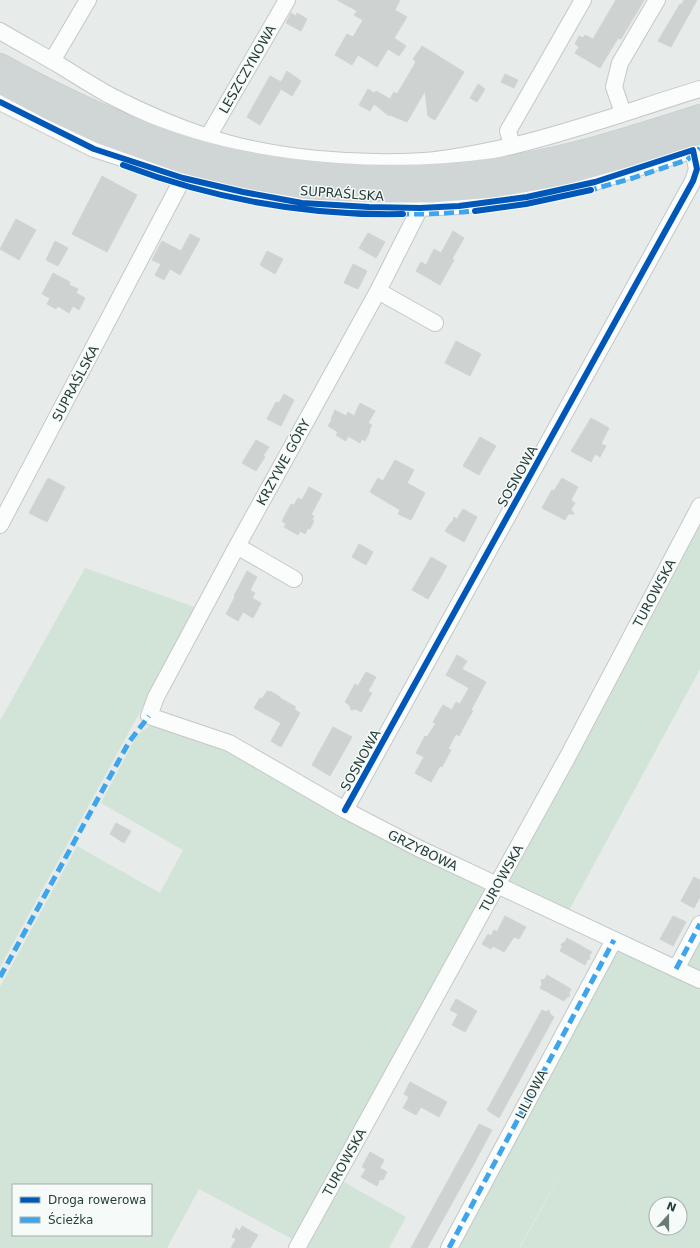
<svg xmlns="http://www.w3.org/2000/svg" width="700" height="1248" font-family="'DejaVu Sans',sans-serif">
  <rect width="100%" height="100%" fill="#e7ebe9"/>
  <path fill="#d2e3d8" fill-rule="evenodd" d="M 700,519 L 700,669 L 567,914 L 501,883 Z
    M 85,568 L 197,608 L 0,967 L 0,721 Z
    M 153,724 L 214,742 L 487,888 L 294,1240 L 199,1189 L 167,1248 L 0,1248 L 0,987 L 77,846 L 160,893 L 183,850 L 101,803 L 136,737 L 143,730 ZM 13,1185 L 151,1185 L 151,1235 L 13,1235 Z
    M 700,936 L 700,976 L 683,968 Z
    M 617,950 L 700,988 L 700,1248 L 520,1248 L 578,1142 L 519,1248 L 455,1248 ZM 656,1204 L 680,1204 L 680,1228 L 656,1228 Z
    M 342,1181 L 406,1217 L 389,1248 L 305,1248 Z"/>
  <path fill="#ced3d1" stroke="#d0d4d2" d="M 337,0 L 400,0 L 395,10 L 407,17 L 394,38 L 406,46 L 399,56 L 388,49 L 377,67 L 358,55 L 352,65 L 335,55 L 347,34 L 353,37 L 363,20 L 354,15 L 357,11 Z
    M 616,0 L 644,0 L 621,39 L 618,38 L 600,68 L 575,53 L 579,47 L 575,44 L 579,36 L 583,38 L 585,35 L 593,39 Z
    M 684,0 L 697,0 L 671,47 L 658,41 L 680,4 L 682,4 Z
    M 291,13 L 296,16 L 297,13 L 307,19 L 301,31 L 286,23 Z
    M 422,46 L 464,72 L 435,120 L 428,116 L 425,91 L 407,122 L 390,115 L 389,116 L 374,104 L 370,111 L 359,105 L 368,89 L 374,93 L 376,91 L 390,99 L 394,92 L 397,94 L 416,62 L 413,59 Z
    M 287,71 L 301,81 L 292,96 L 281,89 L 260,125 L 247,117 L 270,76 L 281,82 Z
    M 505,74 L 518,80 L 514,88 L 501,82 Z
    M 478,84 L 485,89 L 477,102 L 470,98 Z
    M 102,176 L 137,195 L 107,252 L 72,234 Z
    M 16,219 L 36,230 L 19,260 L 0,249 Z
    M 453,231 L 464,238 L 452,259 L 454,260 L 440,285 L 416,271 L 421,262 L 426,265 L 434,249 L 441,253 Z
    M 368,233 L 385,242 L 376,258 L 359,248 Z
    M 190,234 L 200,239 L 180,275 L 170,269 L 164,280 L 155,275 L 161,264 L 152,260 L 162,241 L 181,251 Z
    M 55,241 L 68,248 L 58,266 L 46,260 Z
    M 267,251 L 283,259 L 275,274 L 260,265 Z
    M 353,264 L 367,271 L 358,289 L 344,283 Z
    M 53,273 L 70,282 L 69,285 L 78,289 L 76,293 L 85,298 L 79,310 L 73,306 L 69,313 L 58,306 L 56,309 L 47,304 L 50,298 L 42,294 Z
    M 456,341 L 481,354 L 470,376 L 445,363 Z
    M 284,394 L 294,400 L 281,426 L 267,419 L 276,402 L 279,403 Z
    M 360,403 L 375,411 L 368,423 L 372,425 L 369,430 L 370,431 L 365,441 L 362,439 L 360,443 L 348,436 L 346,441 L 336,435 L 338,432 L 328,426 L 332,420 L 331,419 L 335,410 L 346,416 L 348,412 L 354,416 Z
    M 591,418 L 609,428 L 601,444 L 606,446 L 600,457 L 595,454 L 591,462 L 571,451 Z
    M 480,437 L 496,446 L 479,475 L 463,466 Z
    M 256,440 L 269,447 L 263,456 L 265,457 L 256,471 L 242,463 Z
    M 395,460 L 414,470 L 407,483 L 425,493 L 411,520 L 398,514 L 400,510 L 370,492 L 378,478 L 383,481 Z
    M 48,478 L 65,487 L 47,522 L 29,513 Z
    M 562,478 L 578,487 L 571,500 L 575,503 L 571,509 L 574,514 L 568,514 L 565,520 L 542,508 L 552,490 L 554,491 Z
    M 309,487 L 322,494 L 311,515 L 314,516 L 312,520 L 314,521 L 310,529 L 308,528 L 305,534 L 300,531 L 298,535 L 284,527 L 286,524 L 282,521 L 291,504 L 294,505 L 298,498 L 302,500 Z
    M 463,509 L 477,517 L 464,542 L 445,531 L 451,522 L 452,523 L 454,517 L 457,519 Z
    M 359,544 L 373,552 L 366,565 L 352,557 Z
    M 431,557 L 447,566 L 428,599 L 412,590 Z
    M 247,571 L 257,577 L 250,590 L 255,593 L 252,598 L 261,603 L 253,618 L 243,612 L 238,621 L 226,614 L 235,597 L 234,596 Z
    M 457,655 L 467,661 L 462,669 L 486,682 L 471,710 L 473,711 L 468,719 L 459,736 L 456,734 L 448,749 L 451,750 L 442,767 L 440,766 L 431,782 L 415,773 L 424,757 L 416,753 L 425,736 L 427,737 L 436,723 L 433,722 L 443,705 L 452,710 L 456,702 L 460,704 L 469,688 L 446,675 Z
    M 366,672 L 376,677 L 368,691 L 372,693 L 361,712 L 356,709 L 351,710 L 350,706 L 345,702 L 355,684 L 358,686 Z
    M 267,691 L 270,692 L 270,691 L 280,697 L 280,698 L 296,707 L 294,709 L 300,713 L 281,747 L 271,741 L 281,723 L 254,708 L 260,698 L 262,699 Z
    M 333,727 L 352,737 L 330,776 L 312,765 Z
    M 116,823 L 131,831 L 124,843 L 110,834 Z
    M 694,877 L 700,880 L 700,897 L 694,908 L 681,901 Z
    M 505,916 L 526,927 L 519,939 L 514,937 L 504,952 L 493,946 L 491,949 L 482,944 L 488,934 L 491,936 L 494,930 L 497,932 Z
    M 673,916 L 686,922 L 673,946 L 660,939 Z
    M 567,938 L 592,952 L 589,956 L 590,959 L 587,960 L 585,965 L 560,951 L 562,947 L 561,944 L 565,942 Z
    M 547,975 L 571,989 L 569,993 L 570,996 L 567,997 L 564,1001 L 540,988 L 542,984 L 541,980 L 545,979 Z
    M 456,999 L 477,1011 L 465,1032 L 452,1025 L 458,1014 L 450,1010 Z
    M 542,1010 L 546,1012 L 549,1010 L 550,1014 L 554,1017 L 499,1118 L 487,1110 Z
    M 410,1082 L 447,1102 L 439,1117 L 421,1107 L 416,1115 L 403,1108 L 409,1097 L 404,1094 Z
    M 479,1124 L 492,1130 L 471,1169 L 427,1248 L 411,1248 Z
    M 370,1152 L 384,1160 L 380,1168 L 387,1172 L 383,1180 L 380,1179 L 377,1186 L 361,1177 L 366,1169 L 362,1167 Z
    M 242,1226 L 258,1235 L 250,1248 L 231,1248 L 236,1239 L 232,1237 L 236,1228 L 240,1231 Z"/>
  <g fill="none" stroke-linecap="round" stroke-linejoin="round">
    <g stroke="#c4c8c7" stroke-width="18">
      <path id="minor" d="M 0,31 C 20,43 41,54 61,66 C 77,76 93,86 109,95 C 140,111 174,126 208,137 C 272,159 357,165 424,161 C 453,159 484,152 512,146 C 575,131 638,108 700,89
        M 52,61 L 88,0
        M 0,102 L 94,149 L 183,178 L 243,192 L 302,203 L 369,207 L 420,208 L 459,206 L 527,197 L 595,182 L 693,150 L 697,169 L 693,181 L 345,810
        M 623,113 L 614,87 L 620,63 L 657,0
        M 208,137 L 287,0
        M 512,146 L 508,131 L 583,0
        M 420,208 L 378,291 L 237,546 L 156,697 L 149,716 L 229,743 L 345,810 L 418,848 L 700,980
        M 378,291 L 435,323
        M 0,525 L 183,178
        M 237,546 L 294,579
        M 676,969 L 700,924
        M 297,1248 L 567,758 L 700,506
        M 449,1248 L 614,940"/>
    </g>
    <g stroke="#c3cac8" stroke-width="22">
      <path id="major" d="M 0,64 C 60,97 122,127 187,147 C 279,175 396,182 491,169 C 563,159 632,137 700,115
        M 0,83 L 51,110 L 100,133 L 184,163 L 231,176 L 309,189 L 371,192 L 431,192 L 494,187 L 562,175 L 630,156 L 700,134"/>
    </g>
    <use href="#minor" stroke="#fbfcfc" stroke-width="16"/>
    <use href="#major" stroke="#d0d6d5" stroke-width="21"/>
    <path stroke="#3ea4ec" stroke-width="5" stroke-dasharray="10 5" stroke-linecap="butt" d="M 587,191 L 633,178 L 687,160 L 700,148
      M 399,214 L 426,214 L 477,211
      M 676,969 L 700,924
      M 0,977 L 129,742 L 149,716
      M 449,1248 L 614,940"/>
    <g stroke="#f6faf8" stroke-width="8">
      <path id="cycleway" d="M 0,102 L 94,149 L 183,178 L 243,192 L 302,203 L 369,207 L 420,208 L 459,206 L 527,197 L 595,182 L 693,150 L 697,169 L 693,181 L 345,810
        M 123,165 C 213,199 308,216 403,214
        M 475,211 L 526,204 L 591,190"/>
    </g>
    <use href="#cycleway" stroke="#0057b8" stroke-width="6"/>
  </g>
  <g text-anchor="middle" stroke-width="3" stroke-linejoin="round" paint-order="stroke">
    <g font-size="13" fill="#263e3a" stroke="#f6faf8">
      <text transform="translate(247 69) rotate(-60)" y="5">LESZCZYNOWA</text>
      <text transform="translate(342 193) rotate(4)" y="5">SUPRAŚLSKA</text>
      <text transform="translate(75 383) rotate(-62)" y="5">SUPRAŚLSKA</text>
      <text transform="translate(283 462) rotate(-61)" y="5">KRZYWE GÓRY</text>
      <text transform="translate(517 476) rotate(-61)" y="5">SOSNOWA</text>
      <text transform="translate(654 593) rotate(-62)" y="5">TUROWSKA</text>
      <text transform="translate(360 760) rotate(-61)" y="5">SOSNOWA</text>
      <text transform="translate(423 850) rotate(26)" y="5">GRZYBOWA</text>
      <text transform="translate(501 878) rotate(-61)" y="5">TUROWSKA</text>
      <text transform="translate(531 1094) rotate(-62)" y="5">LILIOWA</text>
      <text transform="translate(344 1162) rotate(-61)" y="5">TUROWSKA</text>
    </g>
  </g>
  <rect x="12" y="1184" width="140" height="52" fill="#f6faf8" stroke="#a3afac"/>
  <rect x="20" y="1197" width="20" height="6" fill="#0057b8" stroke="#a3afac"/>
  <text x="48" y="1204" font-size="12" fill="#263e3a">Droga rowerowa</text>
  <rect x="20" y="1217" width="20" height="6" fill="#3ea4ec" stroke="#a3afac"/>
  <text x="48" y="1224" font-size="12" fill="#263e3a">Ścieżka</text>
  <g transform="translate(668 1216) rotate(21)"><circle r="19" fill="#f6faf8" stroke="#a3afac"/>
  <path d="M0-3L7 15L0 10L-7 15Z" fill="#6a7b77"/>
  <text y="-6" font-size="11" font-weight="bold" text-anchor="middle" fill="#263e3a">N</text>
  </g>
</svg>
